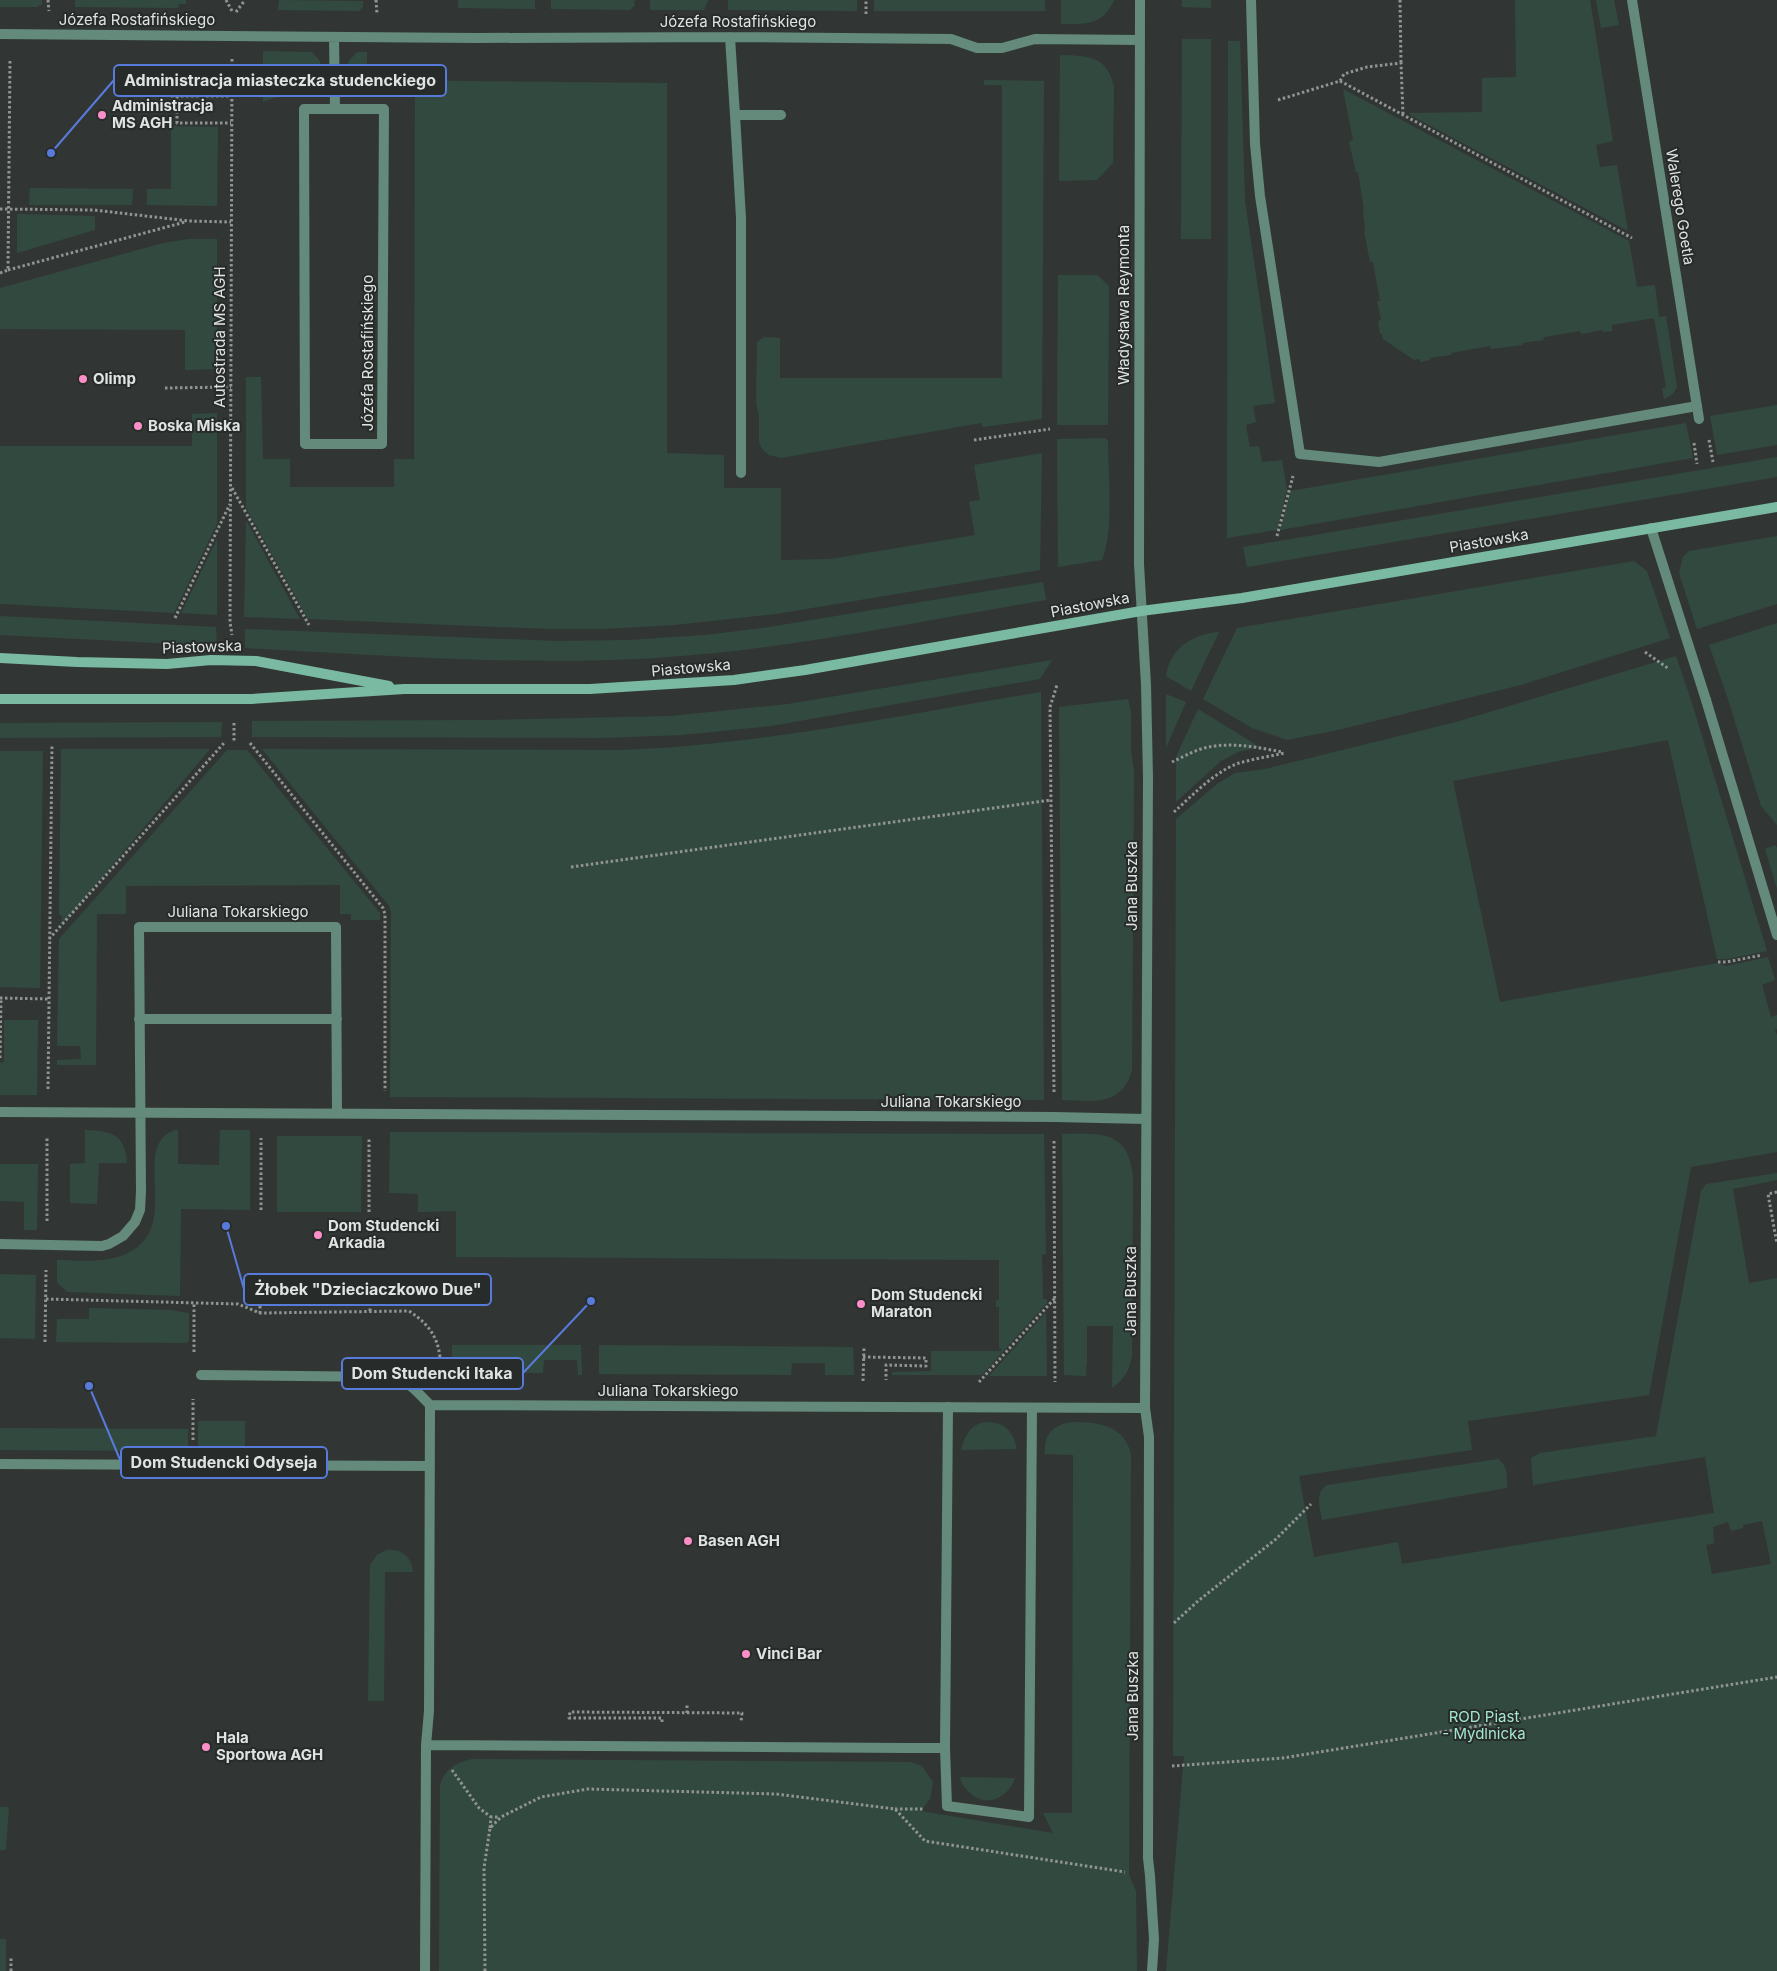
<svg xmlns="http://www.w3.org/2000/svg" width="1777" height="1971" font-family="Inter,sans-serif">
  <rect width="100%" height="100%" fill="#313634"/>
  <path fill="#324940" fill-rule="evenodd" d="M 0,0 L 42,0 L 42,5 L 39,5 L 38,7 L 0,7 Z
    M 75,0 L 186,0 L 186,4 L 179,4 L 178,8 L 75,7 Z
    M 279,0 L 363,1 L 363,7 L 359,11 L 278,10 Z
    M 458,0 L 535,0 L 535,9 L 458,8 Z
    M 551,0 L 635,0 L 634,7 L 632,7 L 631,10 L 551,9 Z
    M 650,0 L 708,0 L 708,1 L 704,10 L 650,10 Z
    M 728,0 L 857,0 L 857,11 L 728,10 Z
    M 874,0 L 1045,0 L 1045,11 L 874,11 Z
    M 1061,0 L 1114,0 C 1103,26 1085,24 1061,24 Z
    M 1182,0 L 1211,0 L 1211,8 L 1182,7 Z
    M 1515,0 L 1590,0 L 1613,141 L 1596,145 L 1600,167 L 1617,165 L 1628,231 L 1410,115 L 1410,113 L 1482,112 L 1482,78 L 1516,77 Z
    M 1596,0 L 1614,0 L 1619,25 L 1601,28 Z
    M 1182,39 L 1211,39 L 1211,239 L 1181,239 Z
    M 1228,41 L 1240,41 L 1245,201 L 1275,403 L 1253,406 L 1256,422 L 1246,425 L 1250,447 L 1259,446 L 1262,462 L 1282,460 L 1287,490 L 1277,530 L 1227,538 Z
    M 263,51 L 312,52 L 320,61 L 321,78 L 318,88 L 314,92 L 285,94 L 263,102 Z
    M 357,52 L 367,52 L 367,80 L 667,83 L 667,453 L 724,455 L 724,488 L 781,488 L 781,560 L 830,559 L 975,535 L 969,502 L 980,500 L 974,465 L 1042,453 L 1040,570 L 776,614 L 674,625 L 604,629 L 549,629 L 308,619 L 246,508 L 246,377 L 261,377 L 263,459 L 290,459 L 290,487 L 394,487 L 394,459 L 414,459 L 415,95 L 359,92 L 349,80 L 348,62 Z
    M 1060,55 C 1088,56 1107,55 1114,87 L 1113,163 L 1097,180 L 1059,181 Z
    M 984,80 L 1044,81 L 1042,419 L 983,427 L 981,423 L 781,458 L 769,455 L 762,449 L 759,442 L 759,417 L 756,402 L 757,342 L 764,337 L 780,338 L 780,378 L 1002,378 L 1002,85 L 984,85 Z
    M 1343,89 L 1629,241 L 1637,287 L 1655,285 L 1659,317 L 1666,316 L 1677,387 L 1673,394 L 1664,399 L 1662,388 L 1666,387 L 1654,318 L 1612,325 L 1612,331 L 1603,332 L 1603,330 L 1581,334 L 1580,331 L 1544,337 L 1543,340 L 1522,343 L 1523,345 L 1491,349 L 1490,346 L 1451,353 L 1451,355 L 1430,358 L 1430,360 L 1420,362 L 1420,359 L 1414,360 L 1383,339 L 1382,334 L 1380,334 L 1378,321 L 1381,320 L 1377,301 L 1380,301 L 1373,262 L 1370,262 L 1364,231 L 1365,230 L 1363,210 L 1364,209 L 1358,172 L 1356,172 L 1349,142 L 1353,140 Z
    M 171,126 L 218,127 L 217,206 L 147,205 L 147,189 L 171,189 Z
    M 30,188 L 133,189 L 132,205 L 29,205 Z
    M 17,214 L 95,216 L 95,230 L 17,253 Z
    M 188,239 L 217,239 L 217,369 L 185,370 L 185,330 L 0,329 L 0,288 L 163,243 Z
    M 1058,275 L 1097,275 L 1109,286 L 1108,425 L 1057,425 Z
    M 1777,405 L 1777,445 L 1717,455 L 1710,416 Z
    M 217,413 L 217,524 L 174,613 L 0,604 L 0,446 L 192,446 L 192,414 Z
    M 1686,423 L 1693,458 L 1280,530 L 1290,491 Z
    M 1105,438 L 1108,441 C 1108,474 1114,530 1102,560 L 1058,567 L 1057,439 Z
    M 1777,457 L 1777,477 L 1247,567 L 1243,547 Z
    M 246,520 L 300,619 L 244,617 Z
    M 1777,536 L 1777,604 L 1697,629 L 1679,573 L 1683,557 L 1689,551 Z
    M 217,539 L 217,615 L 181,613 Z
    M 1634,561 L 1647,571 L 1670,638 L 1521,685 L 1338,730 L 1287,740 L 1252,728 L 1203,699 L 1237,628 Z
    M 1043,582 L 1046,600 C 916,622 786,650 654,658 C 518,666 381,655 245,648 L 245,629 L 557,641 L 628,640 L 705,635 L 769,627 Z
    M 0,616 L 216,627 L 217,646 L 0,635 Z
    M 1777,623 L 1777,825 L 1761,806 L 1727,696 L 1709,645 Z
    M 1219,632 L 1191,691 L 1166,676 C 1170,648 1193,634 1219,632 Z
    M 1676,656 L 1692,703 L 1767,951 L 1728,959 L 1717,959 L 1668,740 L 1453,781 L 1500,1002 L 1718,963 L 1726,966 L 1768,957 L 1775,980 L 1762,985 L 1771,1017 L 1777,1015 L 1777,1029 L 1775,1030 L 1777,1035 L 1777,1152 L 1691,1167 L 1649,1395 L 1468,1421 L 1472,1450 L 1299,1476 L 1314,1557 L 1398,1542 L 1402,1564 L 1714,1513 L 1705,1457 L 1533,1485 L 1531,1458 L 1540,1453 L 1656,1436 L 1701,1191 L 1706,1184 L 1777,1173 L 1777,1180 L 1733,1189 L 1749,1283 L 1777,1278 L 1777,1971 L 1166,1971 L 1184,1756 L 1173,1756 L 1176,819 L 1217,784 L 1235,773 L 1265,769 L 1456,722 ZM 1762,1521 L 1771,1564 L 1712,1574 L 1706,1545 L 1714,1543 L 1713,1527 L 1728,1522 L 1731,1531 L 1743,1528 L 1743,1525 Z
    M 1052,660 L 1040,679 L 771,726 L 682,735 L 602,738 L 252,737 L 252,721 L 486,720 L 671,716 L 788,704 Z
    M 1041,692 L 1044,1100 L 390,1097 L 391,912 L 389,906 L 262,749 L 620,750 C 762,745 901,715 1041,692 Z
    M 1166,694 L 1186,702 L 1166,748 Z
    M 1128,699 L 1131,712 L 1131,751 L 1134,771 L 1132,1070 C 1122,1107 1092,1101 1062,1100 L 1059,707 Z
    M 1198,709 L 1260,747 L 1238,752 L 1221,761 L 1176,802 L 1176,757 Z
    M 222,722 L 221,737 L 0,738 L 0,723 Z
    M 61,749 L 210,749 L 61,926 L 62,916 L 59,915 Z
    M 227,750 L 247,750 L 380,913 L 380,920 L 351,920 L 351,914 L 340,914 L 340,885 L 126,886 L 126,914 L 97,914 L 96,1065 L 57,1065 L 57,1060 L 81,1059 L 80,1046 L 57,1046 L 59,939 Z
    M 0,751 L 43,751 L 40,988 L 0,987 Z
    M 1775,845 L 1777,848 L 1777,889 L 1765,849 Z
    M 4,1020 L 38,1020 L 37,1095 L 0,1095 L 0,1063 L 4,1062 Z
    M 85,1130 C 111,1131 125,1134 127,1163 L 99,1163 L 97,1204 L 70,1203 L 70,1164 L 85,1163 Z
    M 175,1130 L 178,1130 L 178,1164 L 219,1165 L 220,1130 L 250,1130 L 250,1210 L 181,1209 L 180,1296 L 67,1292 L 57,1282 L 57,1260 C 77,1260 98,1263 118,1257 C 190,1234 126,1147 175,1130 Z
    M 390,1132 L 1044,1134 L 1046,1254 L 1042,1255 L 1043,1299 L 1047,1299 L 1047,1303 L 982,1375 L 892,1375 L 892,1372 L 931,1371 L 931,1351 L 1001,1351 L 1001,1348 L 999,1348 L 999,1307 L 996,1307 L 996,1301 L 999,1300 L 999,1260 L 456,1257 L 456,1211 L 418,1212 L 418,1194 L 389,1193 Z
    M 1062,1134 C 1101,1134 1128,1129 1133,1177 L 1132,1354 C 1130,1369 1125,1379 1112,1388 L 1113,1326 L 1087,1326 L 1087,1365 L 1086,1365 L 1086,1376 L 1064,1375 Z
    M 277,1136 L 362,1136 L 361,1212 L 277,1212 Z
    M 0,1164 L 38,1164 L 37,1230 L 24,1230 L 24,1202 L 0,1201 Z
    M 0,1274 L 36,1275 L 35,1339 L 0,1338 Z
    M 89,1308 L 171,1310 L 189,1313 L 189,1340 L 187,1343 L 56,1342 L 57,1319 L 89,1319 Z
    M 1046,1312 L 1047,1376 L 989,1376 Z
    M 452,1345 L 581,1345 L 582,1375 L 578,1375 L 577,1360 L 544,1360 L 543,1373 L 452,1372 Z
    M 599,1345 L 853,1347 L 854,1375 L 825,1375 L 825,1363 L 792,1363 L 791,1375 L 599,1374 Z
    M 198,1421 L 245,1421 L 245,1451 L 198,1451 Z
    M 986,1422 C 1005,1422 1013,1431 1017,1449 L 961,1450 C 965,1436 970,1424 986,1422 Z
    M 1073,1422 C 1098,1422 1124,1425 1131,1454 L 1129,1875 L 1136,1891 L 1137,1971 L 439,1971 L 440,1786 C 443,1770 457,1762 472,1759 L 911,1762 L 922,1766 L 933,1782 L 930,1799 L 921,1811 L 1053,1833 L 1043,1813 L 1072,1813 L 1073,1467 L 1073,1455 L 1045,1454 C 1044,1433 1053,1425 1073,1422 Z
    M 0,1428 L 188,1429 L 188,1451 L 0,1450 Z
    M 1498,1459 C 1508,1466 1507,1477 1507,1488 L 1322,1520 C 1320,1508 1314,1491 1328,1485 Z
    M 386,1550 C 401,1548 412,1557 413,1572 L 385,1572 L 384,1701 L 368,1701 L 370,1565 L 377,1555 Z
    M 960,1777 L 1015,1778 C 1008,1799 984,1809 968,1791 C 964,1787 961,1783 960,1777 Z
    M 0,1807 L 9,1807 L 6,1850 L 0,1850 Z
    M 0,1939 L 6,1939 L 6,1971 L 0,1971 Z"/>
  <g fill="none" stroke-linecap="round" stroke-linejoin="round">
    <path stroke="#909493" stroke-width="3" stroke-dasharray="2.5 2.5" stroke-linecap="butt" d="M 48,0 L 49,11
      M 226,0 L 232,11
      M 376,0 L 377,14
      M 1400,0 L 1401,63
      M 236,12 L 245,0
      M 866,14 L 866,0
      M 232,59 L 230,622 L 232,635
      M 1340,81 L 1632,238
      M 171,96 L 231,96
      M 177,96 L 177,123 L 231,123
      M 1278,100 L 1340,81 L 1344,74 L 1367,67 L 1401,63 L 1403,115
      M 0,209 L 94,210 L 189,221 L 231,222
      M 8,270 L 185,222
      M 0,273 L 8,270 L 10,59
      M 165,388 L 231,387
      M 974,440 L 1050,429
      M 1709,440 L 1713,462
      M 1694,443 L 1697,464
      M 232,488 L 309,625
      M 1277,536 L 1293,476
      M 175,618 L 230,504
      M 1645,652 L 1669,669
      M 234,723 L 234,743
      M 250,743 L 383,908 L 385,914 L 385,1091
      M 1172,762 C 1181,758 1191,752 1201,749 C 1227,741 1256,747 1282,752
      M 1174,812 C 1193,795 1214,772 1239,763 C 1254,759 1270,756 1285,753
      M 571,867 L 1051,800
      M 49,939 L 224,743
      M 1718,962 L 1727,962 L 1762,955
      M 0,998 L 49,999
      M 0,1058 L 1,998
      M 48,1089 L 52,744
      M 1054,1092 L 1050,707 L 1057,685
      M 1054,1141 L 1055,1382
      M 1777,1192 L 1768,1194 L 1777,1244
      M 261,1210 L 261,1138
      M 369,1212 L 369,1139
      M 47,1221 L 47,1137
      M 260,1296 L 260,1313
      M 46,1299 L 238,1304 L 260,1313 L 409,1311 C 433,1327 440,1341 441,1370
      M 370,1311 L 370,1297
      M 45,1342 L 46,1270
      M 194,1352 L 194,1303
      M 863,1357 L 926,1358 L 926,1366 L 886,1365 L 886,1380
      M 863,1381 L 864,1347
      M 979,1382 L 1055,1298
      M 193,1440 L 193,1399
      M 1174,1623 L 1198,1601 L 1276,1539 L 1311,1504
      M 687,1713 L 687,1705
      M 662,1722 L 662,1718 L 569,1718 L 570,1712 L 742,1713 L 741,1722
      M 1172,1766 L 1283,1758 L 1777,1677
      M 452,1770 L 479,1808 L 491,1817
      M 895,1809 L 924,1809
      M 490,1828 L 491,1817 L 500,1817
      M 11,1971 L 11,1958
      M 485,1971 L 484,1868 L 490,1828 L 501,1817 L 541,1797 L 588,1789 L 776,1794 L 895,1809 L 925,1841 L 1125,1872"/>
    <path stroke="#638a7a" stroke-width="10" d="M 1251,0 L 1255,144 L 1260,196 L 1300,454 L 1379,462 L 1697,406
      M 1651,528 L 1706,700
      M 948,1407 L 945,1748 L 947,1806 L 1029,1817 L 1032,1408
      M 906,1748 L 945,1748
      M 1150,1876 L 1154,1939 L 1152,1971"/>
    <path stroke="#638a7a" stroke-width="10" d="M 1140,0 L 1139,564 L 1146,685 L 1148,777 L 1145,1408 L 1149,1437 L 1148,1858 L 1150,1876
      M 1632,0 L 1699,419
      M 0,34 L 477,38 L 730,37 L 951,39 L 977,48 L 1002,48 L 1035,39 L 1140,40
      M 334,37 L 335,109
      M 730,37 L 735,115 L 781,115
      M 304,109 L 384,109 L 382,444 L 305,444 Z
      M 735,115 L 741,218 L 741,473
      M 1706,700 L 1777,935
      M 139,1019 L 337,1019
      M 0,1112 L 1054,1117 L 1146,1119
      M 0,1244 L 102,1246 L 109,1244 L 123,1236 L 135,1222 L 140,1210 L 141,1191 L 139,927 L 336,927 L 337,1113
      M 201,1375 L 393,1377 C 409,1381 419,1394 430,1405 L 1145,1408
      M 0,1464 L 430,1466
      M 426,1745 L 906,1748
      M 425,1971 L 426,1745 L 429,1711 L 430,1405"/>
    <path stroke="#7abaa2" stroke-width="10" d="M 0,658 L 77,662 L 167,664 L 211,660 L 256,661 L 389,686
      M 0,699 L 251,699 L 404,689 L 590,689 L 734,680 L 805,670 L 1141,611 L 1242,598 L 1777,507"/>
  </g>
  <g fill="#fa8fc7" stroke="#272c2a" stroke-width="2">
    <circle cx="102" cy="115" r="5"/>
    <circle cx="83" cy="379" r="5"/>
    <circle cx="138" cy="426" r="5"/>
    <circle cx="318" cy="1235" r="5"/>
    <circle cx="861" cy="1304" r="5"/>
    <circle cx="688" cy="1541" r="5"/>
    <circle cx="746" cy="1654" r="5"/>
    <circle cx="206" cy="1747" r="5"/>
  </g>
  <g text-anchor="middle" stroke-width="4" stroke-linejoin="round" paint-order="stroke">
    <g font-size="15" fill="#e0e3e2" stroke="#272c2a">
      <text x="137" y="25">Józefa Rostafińskiego</text>
      <text x="738" y="27">Józefa Rostafińskiego</text>
      <text transform="translate(1680 207) rotate(81)" y="5">Walerego Goetla</text>
      <text transform="translate(1124 305) rotate(-90)" y="5">Władysława Reymonta</text>
      <text transform="translate(220 337) rotate(-90)" y="5">Autostrada MS AGH</text>
      <text transform="translate(368 353) rotate(-90)" y="5">Józefa Rostafińskiego</text>
      <text transform="translate(1489 541) rotate(-10)" y="5">Piastowska</text>
      <text transform="translate(1090 605) rotate(-11)" y="5">Piastowska</text>
      <text transform="translate(202 647) rotate(-2)" y="5">Piastowska</text>
      <text transform="translate(691 668) rotate(-5)" y="5">Piastowska</text>
      <text transform="translate(1132 886) rotate(-90)" y="5">Jana Buszka</text>
      <text x="238" y="917">Juliana Tokarskiego</text>
      <text x="951" y="1107">Juliana Tokarskiego</text>
      <text transform="translate(1131 1291) rotate(-90)" y="5">Jana Buszka</text>
      <text x="668" y="1396">Juliana Tokarskiego</text>
      <text transform="translate(1133 1696) rotate(-90)" y="5">Jana Buszka</text>
    </g>
    <g font-size="15" font-weight="bold" fill="#e0e3e2" stroke="#272c2a" text-anchor="start">
      <text x="112" y="111">Administracja<tspan x="112" dy="17">MS AGH</tspan></text>
      <text x="93" y="384">Olimp</text>
      <text x="148" y="431">Boska Miska</text>
      <text x="328" y="1231">Dom Studencki<tspan x="328" dy="17">Arkadia</tspan></text>
      <text x="871" y="1300">Dom Studencki<tspan x="871" dy="17">Maraton</tspan></text>
      <text x="698" y="1546">Basen AGH</text>
      <text x="756" y="1659">Vinci Bar</text>
      <text x="216" y="1743">Hala<tspan x="216" dy="17">Sportowa AGH</tspan></text>
    </g>
    <g font-size="15" fill="#a2e7cd" stroke="#272c2a">
      <text x="1484" y="1722">ROD Piast<tspan x="1484" dy="17">- Mydlnicka</tspan></text>
    </g>
  </g>
  <path fill="none" stroke="#587bdb" stroke-width="2" d="M51 153L114 80M226 1226L244 1289M591 1301L523 1373M89 1386L121 1462"/>
  <g fill="#587bdb" stroke="#272c2a" stroke-width="2">
    <circle cx="51" cy="153" r="5"/>
    <circle cx="226" cy="1226" r="5"/>
    <circle cx="591" cy="1301" r="5"/>
    <circle cx="89" cy="1386" r="5"/>
  </g>
  <g fill="#272c2a" stroke="#587bdb" stroke-width="2">
    <rect x="114" y="65" width="332" height="31" rx="5"/>
    <rect x="244" y="1274" width="247" height="31" rx="5"/>
    <rect x="342" y="1358" width="181" height="31" rx="5"/>
    <rect x="121" y="1447" width="206" height="31" rx="5"/>
  </g>
  <g font-size="16" text-anchor="middle" font-weight="bold" fill="#e0e3e2">
    <text x="280" y="86">Administracja miasteczka studenckiego</text>
    <text x="368" y="1295">Żłobek "Dzieciaczkowo Due"</text>
    <text x="432" y="1379">Dom Studencki Itaka</text>
    <text x="224" y="1468">Dom Studencki Odyseja</text>
  </g>
</svg>
